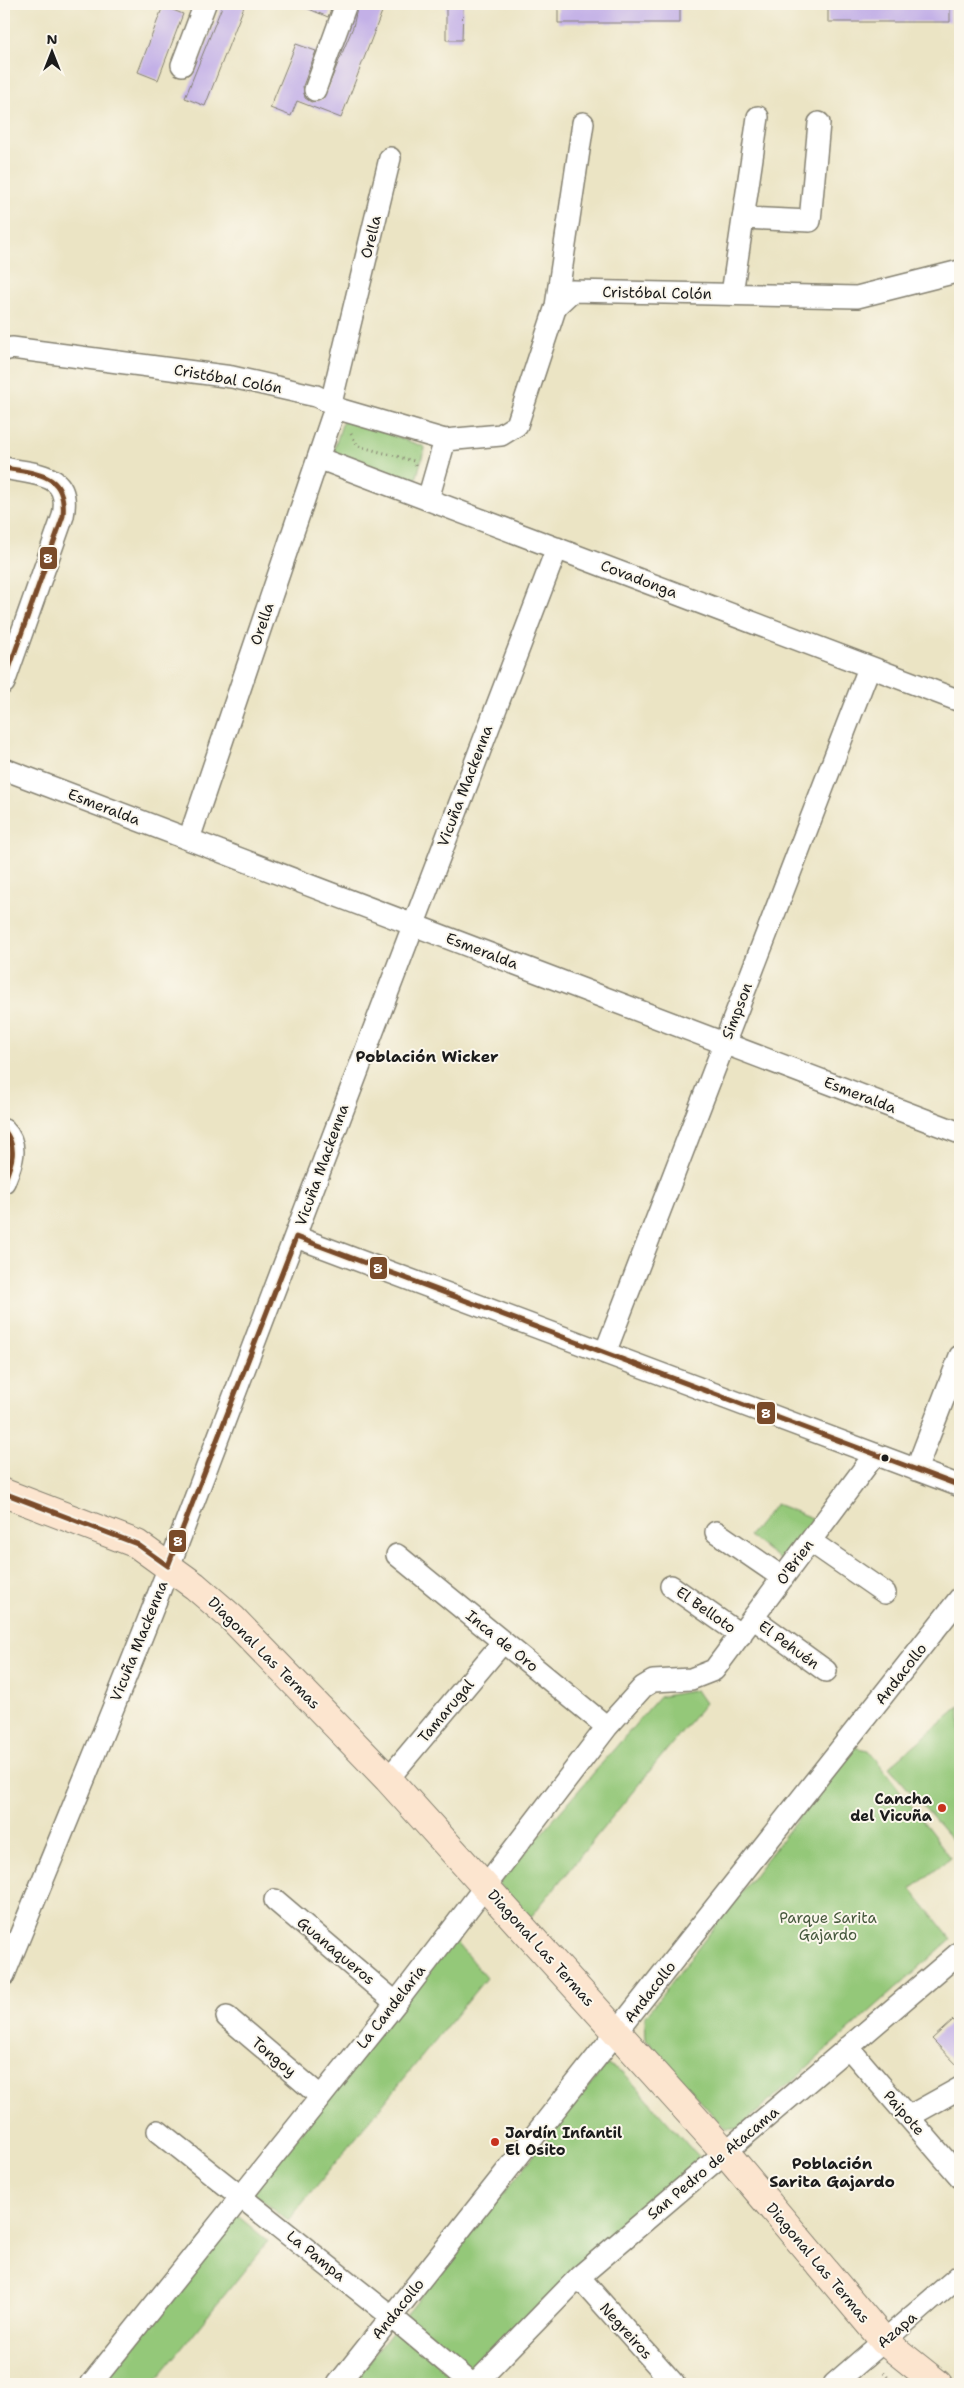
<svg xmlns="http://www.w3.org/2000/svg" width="964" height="2388" font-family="'Shantell Sans',sans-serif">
  <rect width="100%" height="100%" fill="#fbf7ec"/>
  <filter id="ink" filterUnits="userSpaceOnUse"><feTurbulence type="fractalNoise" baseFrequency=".02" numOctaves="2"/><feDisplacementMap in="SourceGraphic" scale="10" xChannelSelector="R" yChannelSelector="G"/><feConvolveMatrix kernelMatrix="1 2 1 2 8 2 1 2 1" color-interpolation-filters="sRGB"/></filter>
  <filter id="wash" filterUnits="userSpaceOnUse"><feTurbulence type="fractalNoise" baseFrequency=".0096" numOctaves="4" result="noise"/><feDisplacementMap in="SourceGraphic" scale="20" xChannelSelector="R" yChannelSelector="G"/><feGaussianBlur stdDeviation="1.12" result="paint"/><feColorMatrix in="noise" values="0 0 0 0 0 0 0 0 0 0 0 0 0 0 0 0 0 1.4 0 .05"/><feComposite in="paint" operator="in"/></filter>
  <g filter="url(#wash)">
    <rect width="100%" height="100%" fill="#ebe4c4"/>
    <path fill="#94c879" stroke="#58724a" d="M 344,418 L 425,447 L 416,480 L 332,456 Z
      M 776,1504 L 817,1520 L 783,1562 L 749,1536 Z
      M 696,1690 L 705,1703 L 530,1918 L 498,1884 L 659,1697 Z
      M 960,1706 L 960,1849 L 889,1767 Z
      M 853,1747 L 869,1750 L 951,1858 L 911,1889 L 951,1939 L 738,2129 L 725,2129 L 646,2039 L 645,2017 Z
      M 454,1939 L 486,1978 L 288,2221 L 253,2193 Z
      M 607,2064 L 624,2073 L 702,2161 L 467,2384 L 351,2384 Z
      M 228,2208 L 268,2241 L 153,2384 L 87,2384 Z"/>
    <g id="blocks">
      <path fill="#c3b0e7" d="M 223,4 L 245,4 L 205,106 L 185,98 Z
        M 297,4 L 333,4 L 328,17 Z
        M 358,4 L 385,4 L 341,118 L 297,101 L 291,116 L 270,108 L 296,44 L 316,51 L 303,86 L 305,98 L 311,102 L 323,99 L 353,27 Z
        M 446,4 L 463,4 L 462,40 L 446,40 Z
        M 558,4 L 680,4 L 680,23 L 558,23 Z
        M 828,4 L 950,4 L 950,22 L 828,22 Z
        M 163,6 L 183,14 L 158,80 L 138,72 Z
        M 953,2020 L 960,2027 L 960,2068 L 932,2039 Z"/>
    </g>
  </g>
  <g filter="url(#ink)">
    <use href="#blocks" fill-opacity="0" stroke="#848070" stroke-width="1"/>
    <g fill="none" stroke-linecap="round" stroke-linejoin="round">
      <g stroke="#848070" stroke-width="24">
        <path id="minor" d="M 182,65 L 205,4
          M 315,90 L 346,4
          M 743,218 L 810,221 L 819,123
          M 732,294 L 758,117
          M 556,306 L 583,123
          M 4,350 L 12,348 L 232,377 L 316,396 L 331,403 L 335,408 L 445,440 L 501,435 L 517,425 L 556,306 L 572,291 L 857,297 L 960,271
          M 331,403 L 390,158
          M 318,458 L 960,701
          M 4,468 C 36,475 72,472 63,516 L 4,683
          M 428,499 L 445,440
          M 4,769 L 960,1133
          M 189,839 L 335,408
          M 4,1130 C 20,1146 11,1165 4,1182
          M 296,1237 L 960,1486
          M 605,1353 L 869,668
          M 916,1470 L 960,1356
          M 716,1532 L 783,1578
          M 810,1541 L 885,1593
          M 397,1555 L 607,1727
          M 671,1586 L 741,1635
          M 753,1618 L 826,1671
          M 388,1779 L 503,1642
          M 275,1900 L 396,2003
          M 4,1975 C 56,1847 110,1719 160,1590 C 293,1243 423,895 557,548
          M 227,2017 L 320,2096
          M 848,2047 L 960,2177
          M 908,2117 L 960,2088
          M 158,2131 L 392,2317 L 472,2384
          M 579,2277 L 674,2384
          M 91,2384 L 396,2003 L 607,1727 L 643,1687 L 653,1681 L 691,1679 L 714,1670 L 875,1454
          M 338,2384 L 960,1598
          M 475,2384 L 579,2277 L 960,1952
          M 834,2384 L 960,2275"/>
      </g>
      <g stroke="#848070" stroke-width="30">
        <path id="secondary" d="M 4,1493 L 137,1544 L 195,1586 L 232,1618 L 388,1779 L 726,2153 L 884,2341 L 938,2384"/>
      </g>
      <path stroke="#848070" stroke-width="3" stroke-dasharray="1 4" stroke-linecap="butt" d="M 351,434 L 358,446 L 414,461 L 416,467
        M 884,2372 L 892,2384"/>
      <use href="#minor" stroke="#fff" stroke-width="21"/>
      <use href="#secondary" stroke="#fce5cf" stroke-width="28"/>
      <g stroke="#fbf7ec" stroke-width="9">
        <path id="bus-1" d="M 4,468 C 38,474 67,473 63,516 L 4,683
          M 4,1130 C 18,1147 12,1163 4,1182
          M 4,1493 L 137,1544 L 168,1566 L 296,1237 L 960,1486"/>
      </g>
      <use href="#bus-1" stroke="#7a4b2a" stroke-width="5"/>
    </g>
  </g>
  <circle fill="#1c1c1c" stroke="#fbf7ec" stroke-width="2" cx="885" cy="1458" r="4.5"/>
  <g fill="#c8321e" stroke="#fbf7ec" stroke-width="2">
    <circle cx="942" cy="1808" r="5"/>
    <circle cx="495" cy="2142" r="5"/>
  </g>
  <g text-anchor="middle" stroke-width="4" stroke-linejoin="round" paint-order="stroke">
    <g font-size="15" fill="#1c1c1c" stroke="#fbf7ec">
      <text transform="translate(371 237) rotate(-76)" y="5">Orella</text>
      <text transform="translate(657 293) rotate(1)" y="5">Cristóbal Colón</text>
      <text transform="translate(228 379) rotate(10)" y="5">Cristóbal Colón</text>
      <text transform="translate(639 579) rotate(21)" y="5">Covadonga</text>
      <text transform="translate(262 624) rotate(-71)" y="5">Orella</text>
      <text transform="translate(465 786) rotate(-69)" y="5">Vicuña Mackenna</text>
      <text transform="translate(104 807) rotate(21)" y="5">Esmeralda</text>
      <text transform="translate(482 951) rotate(21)" y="5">Esmeralda</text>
      <text transform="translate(737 1011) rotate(-69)" y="5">Simpson</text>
      <text transform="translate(860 1095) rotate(21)" y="5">Esmeralda</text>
      <text transform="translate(322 1165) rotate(-70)" y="5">Vicuña Mackenna</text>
      <text transform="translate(795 1562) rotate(-54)" y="5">O'Brien</text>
      <text transform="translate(706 1610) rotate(35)" y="5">El Belloto</text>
      <text transform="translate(139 1641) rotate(-68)" y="5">Vicuña Mackenna</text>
      <text transform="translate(502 1641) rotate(39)" y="5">Inca de Oro</text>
      <text transform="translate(789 1645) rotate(36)" y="5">El Pehuén</text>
      <text transform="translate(264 1653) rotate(45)" y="5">Diagonal Las Termas</text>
      <text transform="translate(901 1674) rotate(-52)" y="5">Andacollo</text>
      <text transform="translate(446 1711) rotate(-50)" y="5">Tamarugal</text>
      <text transform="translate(541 1948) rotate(48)" y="5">Diagonal Las Termas</text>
      <text transform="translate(336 1951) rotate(40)" y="5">Guanaqueros</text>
      <text transform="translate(650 1992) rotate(-52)" y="5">Andacollo</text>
      <text transform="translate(391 2007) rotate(-52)" y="5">La Candelaria</text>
      <text transform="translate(274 2057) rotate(40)" y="5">Tongoy</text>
      <text transform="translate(904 2113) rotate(49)" y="5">Paipote</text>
      <text transform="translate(713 2163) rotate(-40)" y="5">San Pedro de Atacama</text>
      <text transform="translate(316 2256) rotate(39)" y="5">La Pampa</text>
      <text transform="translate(818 2263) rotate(50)" y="5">Diagonal Las Termas</text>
      <text transform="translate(398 2309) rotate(-51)" y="5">Andacollo</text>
      <text transform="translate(897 2330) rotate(-41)" y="5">Azapa</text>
      <text transform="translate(626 2331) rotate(48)" y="5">Negreiros</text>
    </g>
    <g font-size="15" font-weight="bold" fill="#1c1c1c" stroke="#fbf7ec" text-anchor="end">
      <text x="932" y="1804">Cancha<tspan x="932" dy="17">del Vicuña</tspan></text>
      <text x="505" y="2138" text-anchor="start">Jardín Infantil<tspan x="505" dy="17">El Osito</tspan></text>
    </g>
    <g font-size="15" fill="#46583d" stroke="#fbf7ec">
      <text x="828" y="1923">Parque Sarita<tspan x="828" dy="17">Gajardo</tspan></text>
    </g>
    <g font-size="16" font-weight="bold" fill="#1c1c1c" stroke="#fbf7ec">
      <text x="427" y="1062">Población Wicker</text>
      <text x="832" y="2169">Población<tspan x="832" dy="18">Sarita Gajardo</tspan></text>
    </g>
  </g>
  <g stroke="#fbf7ec" stroke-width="2">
    <rect x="39" y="546" width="19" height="24" rx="5" fill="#7a4b2a"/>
    <rect x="369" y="1256" width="19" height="24" rx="5" fill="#7a4b2a"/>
    <rect x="756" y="1401" width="20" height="24" rx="5" fill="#7a4b2a"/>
    <rect x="168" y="1529" width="19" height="24" rx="5" fill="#7a4b2a"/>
  </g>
  <g font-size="14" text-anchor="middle" font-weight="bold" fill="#fff">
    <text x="48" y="563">8</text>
    <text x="378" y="1273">8</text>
    <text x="766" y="1418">8</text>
    <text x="178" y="1546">8</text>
  </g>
  <rect width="964" height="2388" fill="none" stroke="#fbf7ec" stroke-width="20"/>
  <g transform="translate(52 52)" stroke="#fbf7ec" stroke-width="4" paint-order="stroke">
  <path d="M0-4L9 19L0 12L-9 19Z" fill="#1c1c1c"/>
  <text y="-8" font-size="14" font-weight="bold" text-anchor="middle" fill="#1c1c1c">N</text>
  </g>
</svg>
